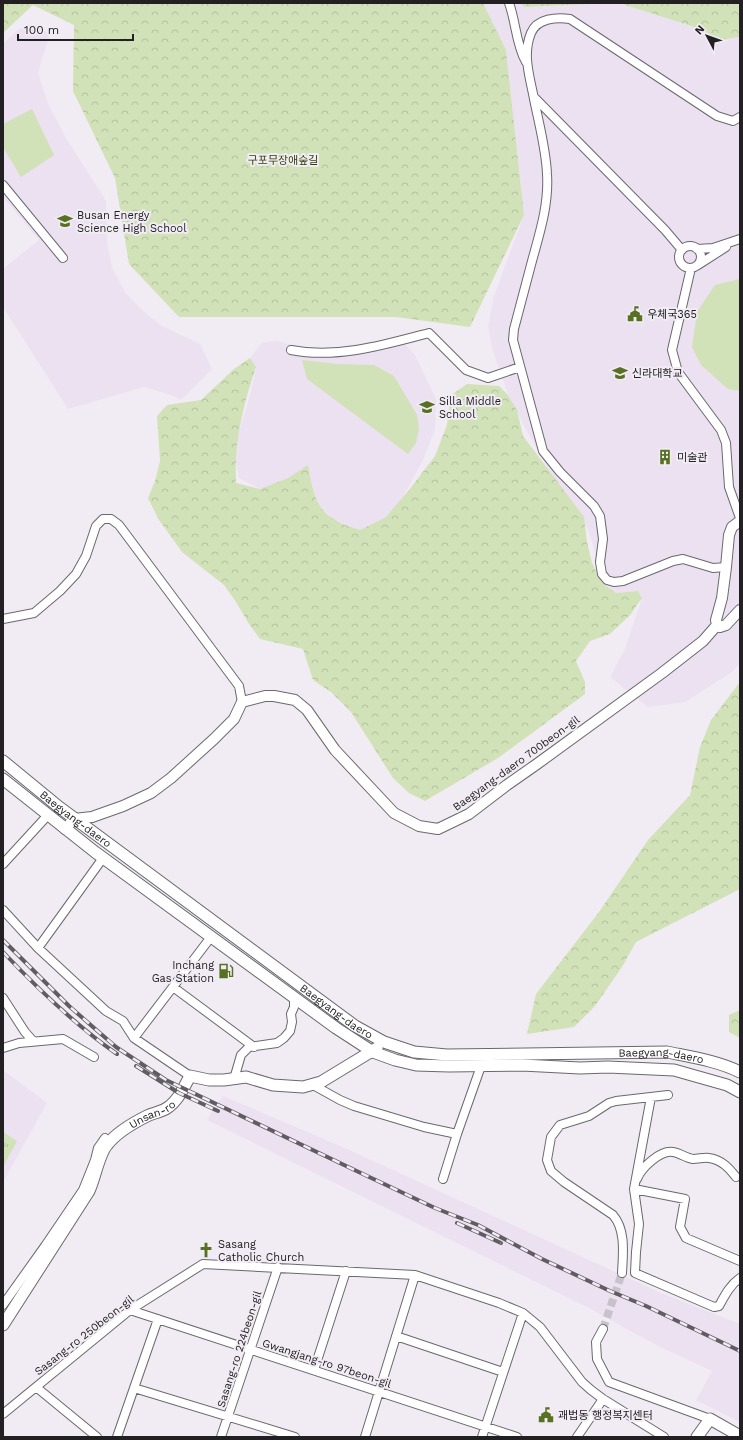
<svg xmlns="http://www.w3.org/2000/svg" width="743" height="1440" font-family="'Work Sans','Noto Sans KR',sans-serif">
  <defs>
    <pattern id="grass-tufts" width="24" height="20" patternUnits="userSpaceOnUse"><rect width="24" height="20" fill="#d1e1b8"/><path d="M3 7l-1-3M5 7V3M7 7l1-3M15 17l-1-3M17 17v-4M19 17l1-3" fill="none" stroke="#b3c19e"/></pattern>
    <pattern id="forest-crowns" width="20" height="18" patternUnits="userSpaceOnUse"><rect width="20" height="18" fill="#d1e1b8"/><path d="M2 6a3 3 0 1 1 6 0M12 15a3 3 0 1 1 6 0" fill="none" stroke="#b3c19e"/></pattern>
  </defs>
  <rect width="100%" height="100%" fill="#f1ecf4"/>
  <path fill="#ebe1f0" d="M 483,3 L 527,3 L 531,7 L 619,3 L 695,28 L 720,40 L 740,37 L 740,663 L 732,672 L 685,702 L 648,707 L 610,677 L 625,649 L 642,598 L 638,591 L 616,593 L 602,583 L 593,544 L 585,523 L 573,502 L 551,475 L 529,435 L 509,397 L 492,348 L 488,326 L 494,296 L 524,215 L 506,50 Z
    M 33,25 L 39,26 L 49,34 L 49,39 L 42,58 L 38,73 L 48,104 L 66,138 L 106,201 L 107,243 L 112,268 L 126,294 L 149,316 L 162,326 L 200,344 L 212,369 L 181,400 L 171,395 L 144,387 L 68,409 L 3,307 L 3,269 L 39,240 L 3,197 L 3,44 L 19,29 L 27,26 Z
    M 398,337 L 415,355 L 436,399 L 435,429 L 424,458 L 402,499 L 386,517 L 360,530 L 333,519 L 319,505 L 313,491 L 308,466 L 288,478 L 260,489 L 239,478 L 236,462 L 239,432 L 250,395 L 256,368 L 250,358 L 262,343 L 276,341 L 305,348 L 335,348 Z
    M 3,1070 L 47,1103 L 3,1182 Z
    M 223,1096 L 347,1149 L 661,1293 L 740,1324 L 740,1422 L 696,1400 L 712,1371 L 658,1346 L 589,1308 L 207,1120 Z"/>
  <path fill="url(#grass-tufts)" d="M 3,1132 L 17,1141 L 3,1167 Z"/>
  <path fill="url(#forest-crowns)" d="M 3,3 L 483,3 L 506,50 L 524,215 L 470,327 L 396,317 L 179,317 L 129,264 L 115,178 L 73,91 L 74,25 L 33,5 L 3,33 Z
    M 522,3 L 616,3 L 524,7 Z
    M 619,3 L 740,3 L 740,37 L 720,40 L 700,29 Z
    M 250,358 L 256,367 C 243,405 234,443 236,483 L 260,489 L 288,478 L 308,465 C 312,486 314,508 334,519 C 341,524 352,527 360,530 L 386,517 L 409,490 L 435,456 L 447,425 L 451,395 L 467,384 L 499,386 L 507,394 L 517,410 L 523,436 L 584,517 L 587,542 L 592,563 L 602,583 L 616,593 L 638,591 L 642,598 L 630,615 L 610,634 L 590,641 L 576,661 L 585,682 L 585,694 L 498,758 L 425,801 L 409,793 L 393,778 L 351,712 L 331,692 L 313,680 L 303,649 L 260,639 L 249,624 L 236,602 L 224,585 L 182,552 L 159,520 L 148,498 L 155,481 L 160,461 L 157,416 L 167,405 L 201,400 L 234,369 Z
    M 740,682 L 740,889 L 636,942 L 622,967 L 595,1006 L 574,1027 L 527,1034 L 536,994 L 599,912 L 648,840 L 690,795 L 700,747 L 711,720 Z
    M 740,1010 L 740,1038 L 729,1032 L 729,1015 Z"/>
  <path fill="#d1e1b8" d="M 32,109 L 54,155 L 21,177 L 3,147 L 3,124 Z
    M 740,279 L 740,391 L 728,389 L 701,365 L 692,347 L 697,312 L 715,285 Z
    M 302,360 L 338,364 L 374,365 L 394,376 L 417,415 L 419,429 L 416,443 L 408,454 L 307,379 Z"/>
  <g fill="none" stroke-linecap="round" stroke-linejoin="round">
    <path stroke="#c8c3ca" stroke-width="8" stroke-dasharray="8 4" stroke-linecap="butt" d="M 603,1329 L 622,1273"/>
    <g stroke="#6c676f" stroke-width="10">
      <path id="minor" d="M 509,3 C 516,22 516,45 526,62
        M 534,97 L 665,230 L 682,250
        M 3,185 L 63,258
        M679 257a11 11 0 1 1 22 0a11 11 0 1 1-22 0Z
        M 697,249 L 713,248 L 740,239
        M 698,265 L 726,247
        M 691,268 L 672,350 L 678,372 L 721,430 L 726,443 L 729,487 L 740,518
        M 291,350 C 337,359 384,345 429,333 L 466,370 L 488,378 L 520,367
        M 726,567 L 713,568 L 683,559 L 673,561 L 623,581 L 614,582 L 607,580 L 602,574 L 600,562 L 603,539 L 600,516 L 594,506 L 560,472 L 543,451 L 513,340 L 514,329 C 520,306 526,283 532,261 C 540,232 549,204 547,174 C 546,149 539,124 534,99 C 530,77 522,55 531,33 C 537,18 557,17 570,19 L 717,116 L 733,121 L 740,117
        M 3,619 L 34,613 L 60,591 L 76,574 L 86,556 L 96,526 L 103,519 L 111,519 L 119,525 L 239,686 L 242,702
        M 3,864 L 48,815
        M 3,910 L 38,948 L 106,1011 L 123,1021 L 134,1038 L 190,1076
        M 38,948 L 103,858
        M 173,987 L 254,1047
        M 3,998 L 25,1032 L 33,1041
        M 134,1038 L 211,937
        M 3,1048 L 19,1043 L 63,1039 L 94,1057
        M 234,1079 L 241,1055 L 249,1047 L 277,1043 L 284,1038 L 290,1031 L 292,1022 L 291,1014 L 294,1007 L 294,997
        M 313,1085 L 340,1100 L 354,1106 L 424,1127 L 457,1134
        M 651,1097 L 634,1189 L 639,1224 L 636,1252 L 635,1273 L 714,1307 L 719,1306 C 725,1295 730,1285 740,1278
        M 443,1179 L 457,1134 L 481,1066
        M 637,1179 C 641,1168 660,1150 673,1152 C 680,1153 686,1158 693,1159 C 699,1159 704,1157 709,1158 C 722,1160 729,1168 736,1177
        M 634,1189 L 685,1199 L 680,1227 L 686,1238 L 740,1261
        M 622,1273 C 623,1254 626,1230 613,1215 L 564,1182 L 551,1171 L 547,1160 L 551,1137 L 560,1125 L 589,1116 L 609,1103 L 616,1101 L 668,1095
        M 3,1305 L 45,1246 L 83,1190 L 95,1160 L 98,1148 L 105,1138
        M 130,1310 L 517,1437
        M 603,1329 L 596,1342 L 597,1359 L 609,1382 L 710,1419
        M 396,1336 L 503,1372
        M 314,1370 L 346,1271
        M 36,1387 L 97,1437
        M 134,1388 L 295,1437
        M 3,1414 L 130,1310 L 203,1264 L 415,1275 L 499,1303 L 523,1313 L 540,1327 L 582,1382 L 591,1390 L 603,1399 L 664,1437
        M 117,1437 L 158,1319
        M 221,1437 L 278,1267
        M 365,1437 L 415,1275
        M 482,1437 L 523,1313
        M 577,1437 L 603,1399"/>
    </g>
    <g stroke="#6c676f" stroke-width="12">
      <path id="tertiary" d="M 740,521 L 732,527 L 729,535 L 726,567 L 722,598 L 716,620 L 717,625 L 720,627 L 726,625 L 740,610
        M 65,829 L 74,819 L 92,817 L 123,806 L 151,793 L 171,778 L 214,739 L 234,719 L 242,702 L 265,696 L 274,696 L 295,700 L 307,710 L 335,750 L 394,813 L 419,826 L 438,829 L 469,814 L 507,785 L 537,764 L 662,673 L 703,641 L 717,625"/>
    </g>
    <g stroke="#6c676f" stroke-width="13">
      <g id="secondary">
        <path id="s1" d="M 3,761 L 59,807 L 355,1026 L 384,1042 L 414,1052 L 447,1055 L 667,1052 C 691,1057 718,1061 740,1072"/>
        <path d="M 3,779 L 95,852 L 336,1028 L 373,1052 L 395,1060 L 416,1065 L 449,1066 L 522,1065 L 580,1068 L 608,1067 L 674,1070 L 727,1085 L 740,1092"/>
        <path id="s2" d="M 3,1325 L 89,1191 C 95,1178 99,1154 107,1145 C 116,1133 133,1123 147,1116 C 153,1113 161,1112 167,1108 C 178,1101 184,1087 190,1076 L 209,1080 L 224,1080 L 246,1077 L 273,1085 L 303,1087 L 321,1082 L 377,1048"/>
        <path d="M 697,1437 L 710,1419 L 740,1436"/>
      </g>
    </g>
    <use href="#minor" stroke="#fff" stroke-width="8"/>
    <use href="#tertiary" stroke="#fff" stroke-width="10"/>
    <use href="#secondary" stroke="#fff" stroke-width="11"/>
    <g stroke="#605d62" stroke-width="4">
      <path id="rail" d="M 3,940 L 69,1006 L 93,1027 L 116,1047 L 166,1080 L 365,1175 L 435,1208 L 478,1225 L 542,1259 L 610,1291 L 646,1306 L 740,1351
        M 3,952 C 38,989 75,1025 117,1054
        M 136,1066 L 179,1093 L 218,1111
        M 457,1223 L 501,1243"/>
    </g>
    <use href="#rail" stroke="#f1ecf4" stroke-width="2.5" stroke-dasharray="8" stroke-linecap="butt"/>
  </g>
  <defs>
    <g id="school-bare" transform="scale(1.2)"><path d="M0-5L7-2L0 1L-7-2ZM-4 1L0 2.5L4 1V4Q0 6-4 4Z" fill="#587021" stroke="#f1ecf4" stroke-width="2.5" paint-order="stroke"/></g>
    <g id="civic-bare" transform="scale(1.2)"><path d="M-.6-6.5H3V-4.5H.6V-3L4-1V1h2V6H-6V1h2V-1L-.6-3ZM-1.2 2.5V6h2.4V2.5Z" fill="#587021" stroke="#f1ecf4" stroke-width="2.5" paint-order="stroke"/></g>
    <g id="university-bare" transform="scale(1.2)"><path d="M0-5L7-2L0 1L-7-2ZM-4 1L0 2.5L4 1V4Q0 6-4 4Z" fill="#587021" stroke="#f1ecf4" stroke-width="2.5" paint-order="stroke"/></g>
    <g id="building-bare" transform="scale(1.2)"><path d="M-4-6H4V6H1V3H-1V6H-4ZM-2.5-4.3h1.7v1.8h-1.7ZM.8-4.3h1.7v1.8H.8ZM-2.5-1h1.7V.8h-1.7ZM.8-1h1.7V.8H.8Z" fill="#587021" stroke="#f1ecf4" stroke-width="2.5" paint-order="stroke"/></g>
    <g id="fuel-bare" transform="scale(1.2)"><path d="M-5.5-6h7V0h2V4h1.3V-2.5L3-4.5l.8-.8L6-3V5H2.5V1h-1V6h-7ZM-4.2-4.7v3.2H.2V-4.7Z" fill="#587021" stroke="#f1ecf4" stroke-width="2.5" paint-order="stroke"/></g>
    <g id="church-bare" transform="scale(1.2)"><path d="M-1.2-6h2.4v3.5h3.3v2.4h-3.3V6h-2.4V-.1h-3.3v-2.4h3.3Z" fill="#587021" stroke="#f1ecf4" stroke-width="2.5" paint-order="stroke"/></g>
  </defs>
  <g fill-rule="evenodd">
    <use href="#school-bare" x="65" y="221"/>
    <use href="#civic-bare" x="635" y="314"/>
    <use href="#university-bare" x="620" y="373"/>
    <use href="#school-bare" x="427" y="407"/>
    <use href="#building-bare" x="665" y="457"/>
    <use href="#fuel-bare" x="226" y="971"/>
    <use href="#church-bare" x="206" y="1250"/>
    <use href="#civic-bare" x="546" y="1415"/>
  </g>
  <g text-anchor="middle" stroke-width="4" stroke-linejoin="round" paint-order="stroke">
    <g font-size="11" fill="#324305" stroke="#f1ecf4">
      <text x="283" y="164">구포무장애숲길</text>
    </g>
    <g font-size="11" fill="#222023" stroke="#f1ecf4" text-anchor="start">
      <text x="77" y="219">Busan Energy<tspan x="77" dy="13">Science High School</tspan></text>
      <text x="647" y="318">우체국365</text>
      <text x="632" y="377">신라대학교</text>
      <text x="439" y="405">Silla Middle<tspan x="439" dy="13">School</tspan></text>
      <text x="677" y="461">미술관</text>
      <text x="214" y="969" text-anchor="end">Inchang<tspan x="214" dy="13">Gas Station</tspan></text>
      <text x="218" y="1248">Sasang<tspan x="218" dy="13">Catholic Church</tspan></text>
      <text x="558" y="1419">괘법동 행정복지센터</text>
    </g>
    <g font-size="11" fill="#222023" stroke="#f1ecf4">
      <text transform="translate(516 763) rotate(-36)" y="4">Baegyang-daero 700beon-gil</text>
      <text dy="4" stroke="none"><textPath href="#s1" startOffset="93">Baegyang-daero</textPath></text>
      <text dy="4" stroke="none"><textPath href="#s1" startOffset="417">Baegyang-daero</textPath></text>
      <text dy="4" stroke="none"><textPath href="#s1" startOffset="753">Baegyang-daero</textPath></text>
      <text dy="4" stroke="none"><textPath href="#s2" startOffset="264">Unsan-ro</textPath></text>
      <text transform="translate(84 1335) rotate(-38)" y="4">Sasang-ro 250beon-gil</text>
      <text transform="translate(239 1349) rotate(-72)" y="4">Sasang-ro 224beon-gil</text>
      <text transform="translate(327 1363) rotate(18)" y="4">Gwangjang-ro 97beon-gil</text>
    </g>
  </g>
  <rect width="743" height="1440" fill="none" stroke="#222023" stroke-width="8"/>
  <g transform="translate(707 36) rotate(311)" stroke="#f1ecf4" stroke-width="3" paint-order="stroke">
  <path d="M0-3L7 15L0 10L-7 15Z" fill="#222023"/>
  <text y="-6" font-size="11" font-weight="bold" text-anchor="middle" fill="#222023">N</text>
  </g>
  <path d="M18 34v6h115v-6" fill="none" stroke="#222023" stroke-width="2"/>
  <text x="24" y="34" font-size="12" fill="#222023" stroke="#f1ecf4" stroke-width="3" paint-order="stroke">100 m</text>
</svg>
